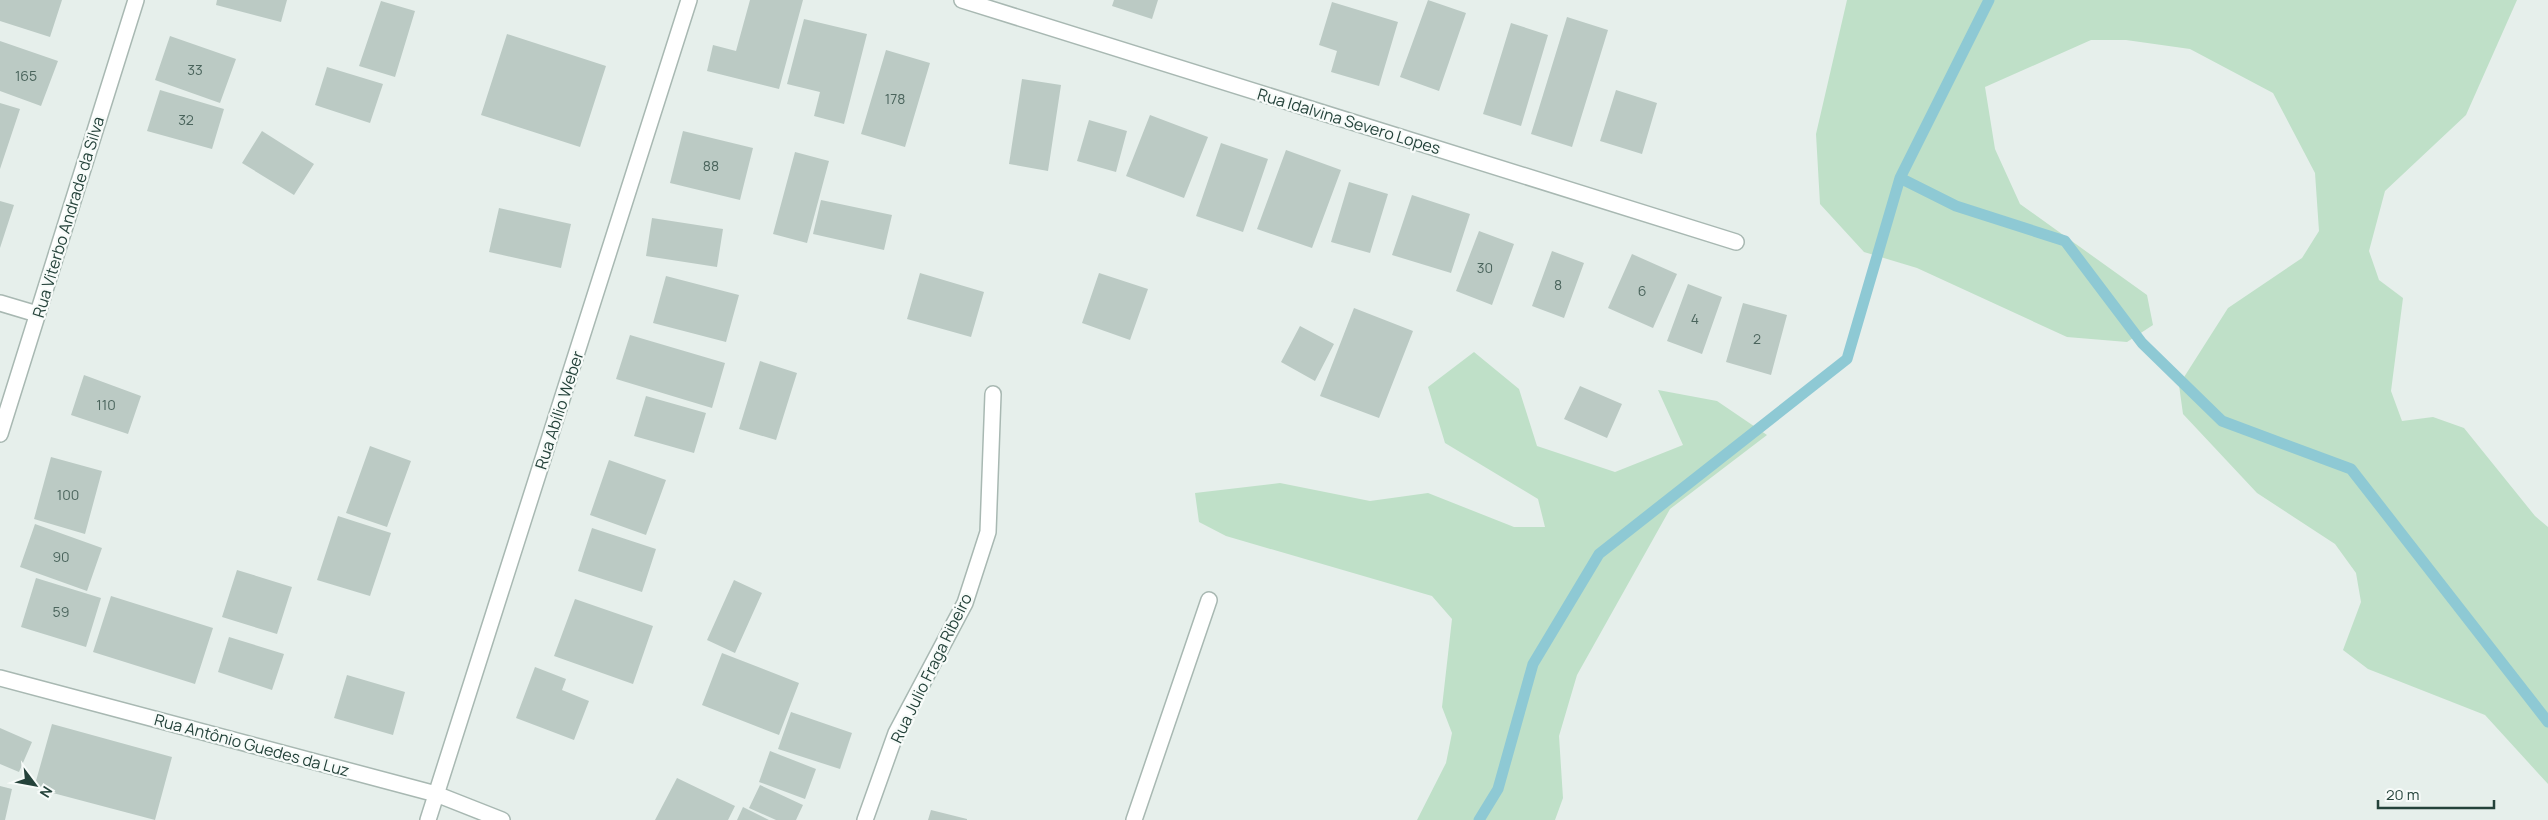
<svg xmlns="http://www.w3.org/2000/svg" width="2548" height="820" font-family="Manrope,sans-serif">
  <rect width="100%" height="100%" fill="#e6efeb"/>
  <path fill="#bfe0c8" d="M 1847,0 L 2517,0 L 2466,115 L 2385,191 L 2369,251 L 2379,280 L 2403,298 L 2391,391 L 2402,421 L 2433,417 L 2464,428 L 2535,516 L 2548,527 L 2548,784 L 2485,715 L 2368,669 L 2343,650 L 2361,602 L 2356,573 L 2335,544 L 2257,493 L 2183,414 L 2179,385 L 2228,308 L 2302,258 L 2319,231 L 2315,173 L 2273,93 L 2190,49 L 2126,40 L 2091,40 L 1985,87 L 1995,149 L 2020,204 L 2147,295 L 2153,325 L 2127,342 L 2067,337 L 1917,268 L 1864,252 L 1820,204 L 1816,134 Z
    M 1474,352 L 1519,389 L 1537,446 L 1615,472 L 1683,445 L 1658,390 L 1717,401 L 1767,435 L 1670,509 L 1577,675 L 1559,736 L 1563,798 L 1555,820 L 1417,820 L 1446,763 L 1452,733 L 1442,707 L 1452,619 L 1432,596 L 1226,536 L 1199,522 L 1195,493 L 1280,483 L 1370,501 L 1428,493 L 1514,527 L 1545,527 L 1538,499 L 1445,443 L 1428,387 Z"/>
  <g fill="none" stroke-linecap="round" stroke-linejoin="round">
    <path stroke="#8ec9d4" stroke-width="11" d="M 1900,178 L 1956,206 L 2065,241 L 2142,343 L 2222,421 L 2351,469 L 2548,722
      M 1479,820 L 1498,789 L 1533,664 L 1599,554 L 1847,359 L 1900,178 L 1989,0"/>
  </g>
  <path fill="#bbcac4" d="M 0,0 L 62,0 L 50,37 L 0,21 Z
    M 217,0 L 287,0 L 281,22 L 216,5 Z
    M 750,0 L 803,0 L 779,89 L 707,71 L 713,45 L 736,51 Z
    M 1114,0 L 1158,0 L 1152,19 L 1112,6 Z
    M 1428,0 L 1466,13 L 1439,91 L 1400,77 Z
    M 381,1 L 415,11 L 395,77 L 359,66 Z
    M 1332,2 L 1398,22 L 1379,86 L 1331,72 L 1337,51 L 1319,45 Z
    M 1567,17 L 1608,30 L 1572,147 L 1531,134 Z
    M 804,19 L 867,34 L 844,124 L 814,116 L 820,92 L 787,84 Z
    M 1511,23 L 1548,35 L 1521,126 L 1483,114 Z
    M 507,34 L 606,66 L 580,147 L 481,115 Z
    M 170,36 L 236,59 L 220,103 L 155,80 Z
    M 0,41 L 58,61 L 41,106 L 0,91 Z
    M 886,50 L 930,63 L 905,147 L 861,134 Z
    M 327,67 L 383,84 L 370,123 L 315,105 Z
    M 1022,79 L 1061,85 L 1048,171 L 1009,164 Z
    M 160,90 L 224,109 L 212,149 L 147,131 Z
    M 1616,90 L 1657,103 L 1642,154 L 1600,141 Z
    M 0,103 L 20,109 L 0,169 Z
    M 1150,115 L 1208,137 L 1184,198 L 1126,176 Z
    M 1089,120 L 1127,131 L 1116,172 L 1077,161 Z
    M 262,131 L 314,164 L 294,195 L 242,163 Z
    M 683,131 L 753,148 L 740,200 L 670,183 Z
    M 1221,143 L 1268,159 L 1243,232 L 1196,216 Z
    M 1286,150 L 1341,170 L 1312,248 L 1257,229 Z
    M 795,152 L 829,161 L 807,243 L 773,234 Z
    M 1349,182 L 1388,194 L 1370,253 L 1331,242 Z
    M 1412,195 L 1470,214 L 1451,273 L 1392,255 Z
    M 821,200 L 892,215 L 884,250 L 813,234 Z
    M 0,201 L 14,205 L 0,248 Z
    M 499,208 L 571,224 L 561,268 L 489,252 Z
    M 652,218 L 723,229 L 717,267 L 646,256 Z
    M 1479,231 L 1514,244 L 1492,305 L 1456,291 Z
    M 1552,251 L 1584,263 L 1564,318 L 1532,306 Z
    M 1632,254 L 1677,274 L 1653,328 L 1608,308 Z
    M 920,273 L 984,292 L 971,337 L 907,319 Z
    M 1099,273 L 1148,289 L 1130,340 L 1082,323 Z
    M 666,276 L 739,295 L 726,342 L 653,323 Z
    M 1688,284 L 1722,297 L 1702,354 L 1667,341 Z
    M 1743,303 L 1787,315 L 1771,375 L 1726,362 Z
    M 1354,308 L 1413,331 L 1379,418 L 1320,396 Z
    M 1300,326 L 1334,344 L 1315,381 L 1281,362 Z
    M 630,335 L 725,363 L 712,408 L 616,379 Z
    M 760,361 L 797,373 L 776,440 L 739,429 Z
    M 84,375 L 141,396 L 128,434 L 71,415 Z
    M 1580,386 L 1622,404 L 1607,438 L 1564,419 Z
    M 646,396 L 706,413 L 694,453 L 634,436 Z
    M 370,446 L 411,461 L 387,527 L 346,513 Z
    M 51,457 L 102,471 L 85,534 L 34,519 Z
    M 609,460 L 666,480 L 646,535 L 590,515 Z
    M 338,516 L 391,533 L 370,596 L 317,580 Z
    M 35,524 L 102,548 L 87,591 L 20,567 Z
    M 592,528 L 656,549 L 642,592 L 578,571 Z
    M 237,570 L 292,587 L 277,634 L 222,617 Z
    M 36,578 L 101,598 L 86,647 L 21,627 Z
    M 734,580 L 762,593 L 735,653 L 707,640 Z
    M 111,596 L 213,628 L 195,684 L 93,652 Z
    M 575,599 L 653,626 L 633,684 L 554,656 Z
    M 229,637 L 284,654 L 272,690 L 218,672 Z
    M 722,653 L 799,683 L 779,735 L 702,705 Z
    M 535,667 L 566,679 L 562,690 L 589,701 L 574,740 L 516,718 Z
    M 347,675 L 405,692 L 393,735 L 334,718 Z
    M 791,712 L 852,733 L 840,769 L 778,749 Z
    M 52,724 L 172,757 L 155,820 L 34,788 Z
    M 0,728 L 32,742 L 19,772 L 0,764 Z
    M 770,751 L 816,769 L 805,799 L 759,782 Z
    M 677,778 L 735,806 L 728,820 L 655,820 Z
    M 760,785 L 803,805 L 796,820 L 776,820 L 749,808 Z
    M 0,786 L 12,789 L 5,820 L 0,820 Z
    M 743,807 L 769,820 L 737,820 Z
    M 931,810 L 967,819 L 967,820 L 928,820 Z"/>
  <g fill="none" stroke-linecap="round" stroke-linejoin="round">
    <g stroke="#a8b8b2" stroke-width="18">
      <path id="minor" d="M 962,0 L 1736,242
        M 0,303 L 37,314
        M 0,434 L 136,0
        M 0,678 L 436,794 L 502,820
        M 428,820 L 689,0
        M 865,820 L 896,733 L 965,603 L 988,532 L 993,394
        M 1134,820 L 1209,600"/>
    </g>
    <use href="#minor" stroke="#fff" stroke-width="15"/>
  </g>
  <g text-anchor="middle" stroke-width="4.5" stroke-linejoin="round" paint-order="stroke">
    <g font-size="14" fill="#4a645c">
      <text x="195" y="75">33</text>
      <text x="26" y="81">165</text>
      <text x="895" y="104">178</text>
      <text x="186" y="125">32</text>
      <text x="711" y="171">88</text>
      <text x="1485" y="273">30</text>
      <text x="1558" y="290">8</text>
      <text x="1642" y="296">6</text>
      <text x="1695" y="324">4</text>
      <text x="1757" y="344">2</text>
      <text x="106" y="410">110</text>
      <text x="68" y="500">100</text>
      <text x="61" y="562">90</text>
      <text x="61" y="617">59</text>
    </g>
    <g font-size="16" fill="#24423a" stroke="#f7fbf9">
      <text transform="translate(1349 121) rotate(17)" y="6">Rua Idalvina Severo Lopes</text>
      <text transform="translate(68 217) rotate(-73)" y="6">Rua Viterbo Andrade da Silva</text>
      <text transform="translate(559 410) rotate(-72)" y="6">Rua Abílio Weber</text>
      <text transform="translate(931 668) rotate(-64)" y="6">Rua Julio Fraga Ribeiro</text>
      <text transform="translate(252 745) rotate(15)" y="6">Rua Antônio Guedes da Luz</text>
    </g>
  </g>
  <g transform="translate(35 785) rotate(122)" stroke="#f7fbf9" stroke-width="4" paint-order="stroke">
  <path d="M0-4L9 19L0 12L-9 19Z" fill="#24423a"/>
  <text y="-8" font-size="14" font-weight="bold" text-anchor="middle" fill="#24423a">N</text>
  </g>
  <path d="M2378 800v8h116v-8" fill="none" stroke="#24423a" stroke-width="2.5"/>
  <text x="2386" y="800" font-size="15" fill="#24423a" stroke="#f7fbf9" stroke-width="4" paint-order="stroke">20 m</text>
</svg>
